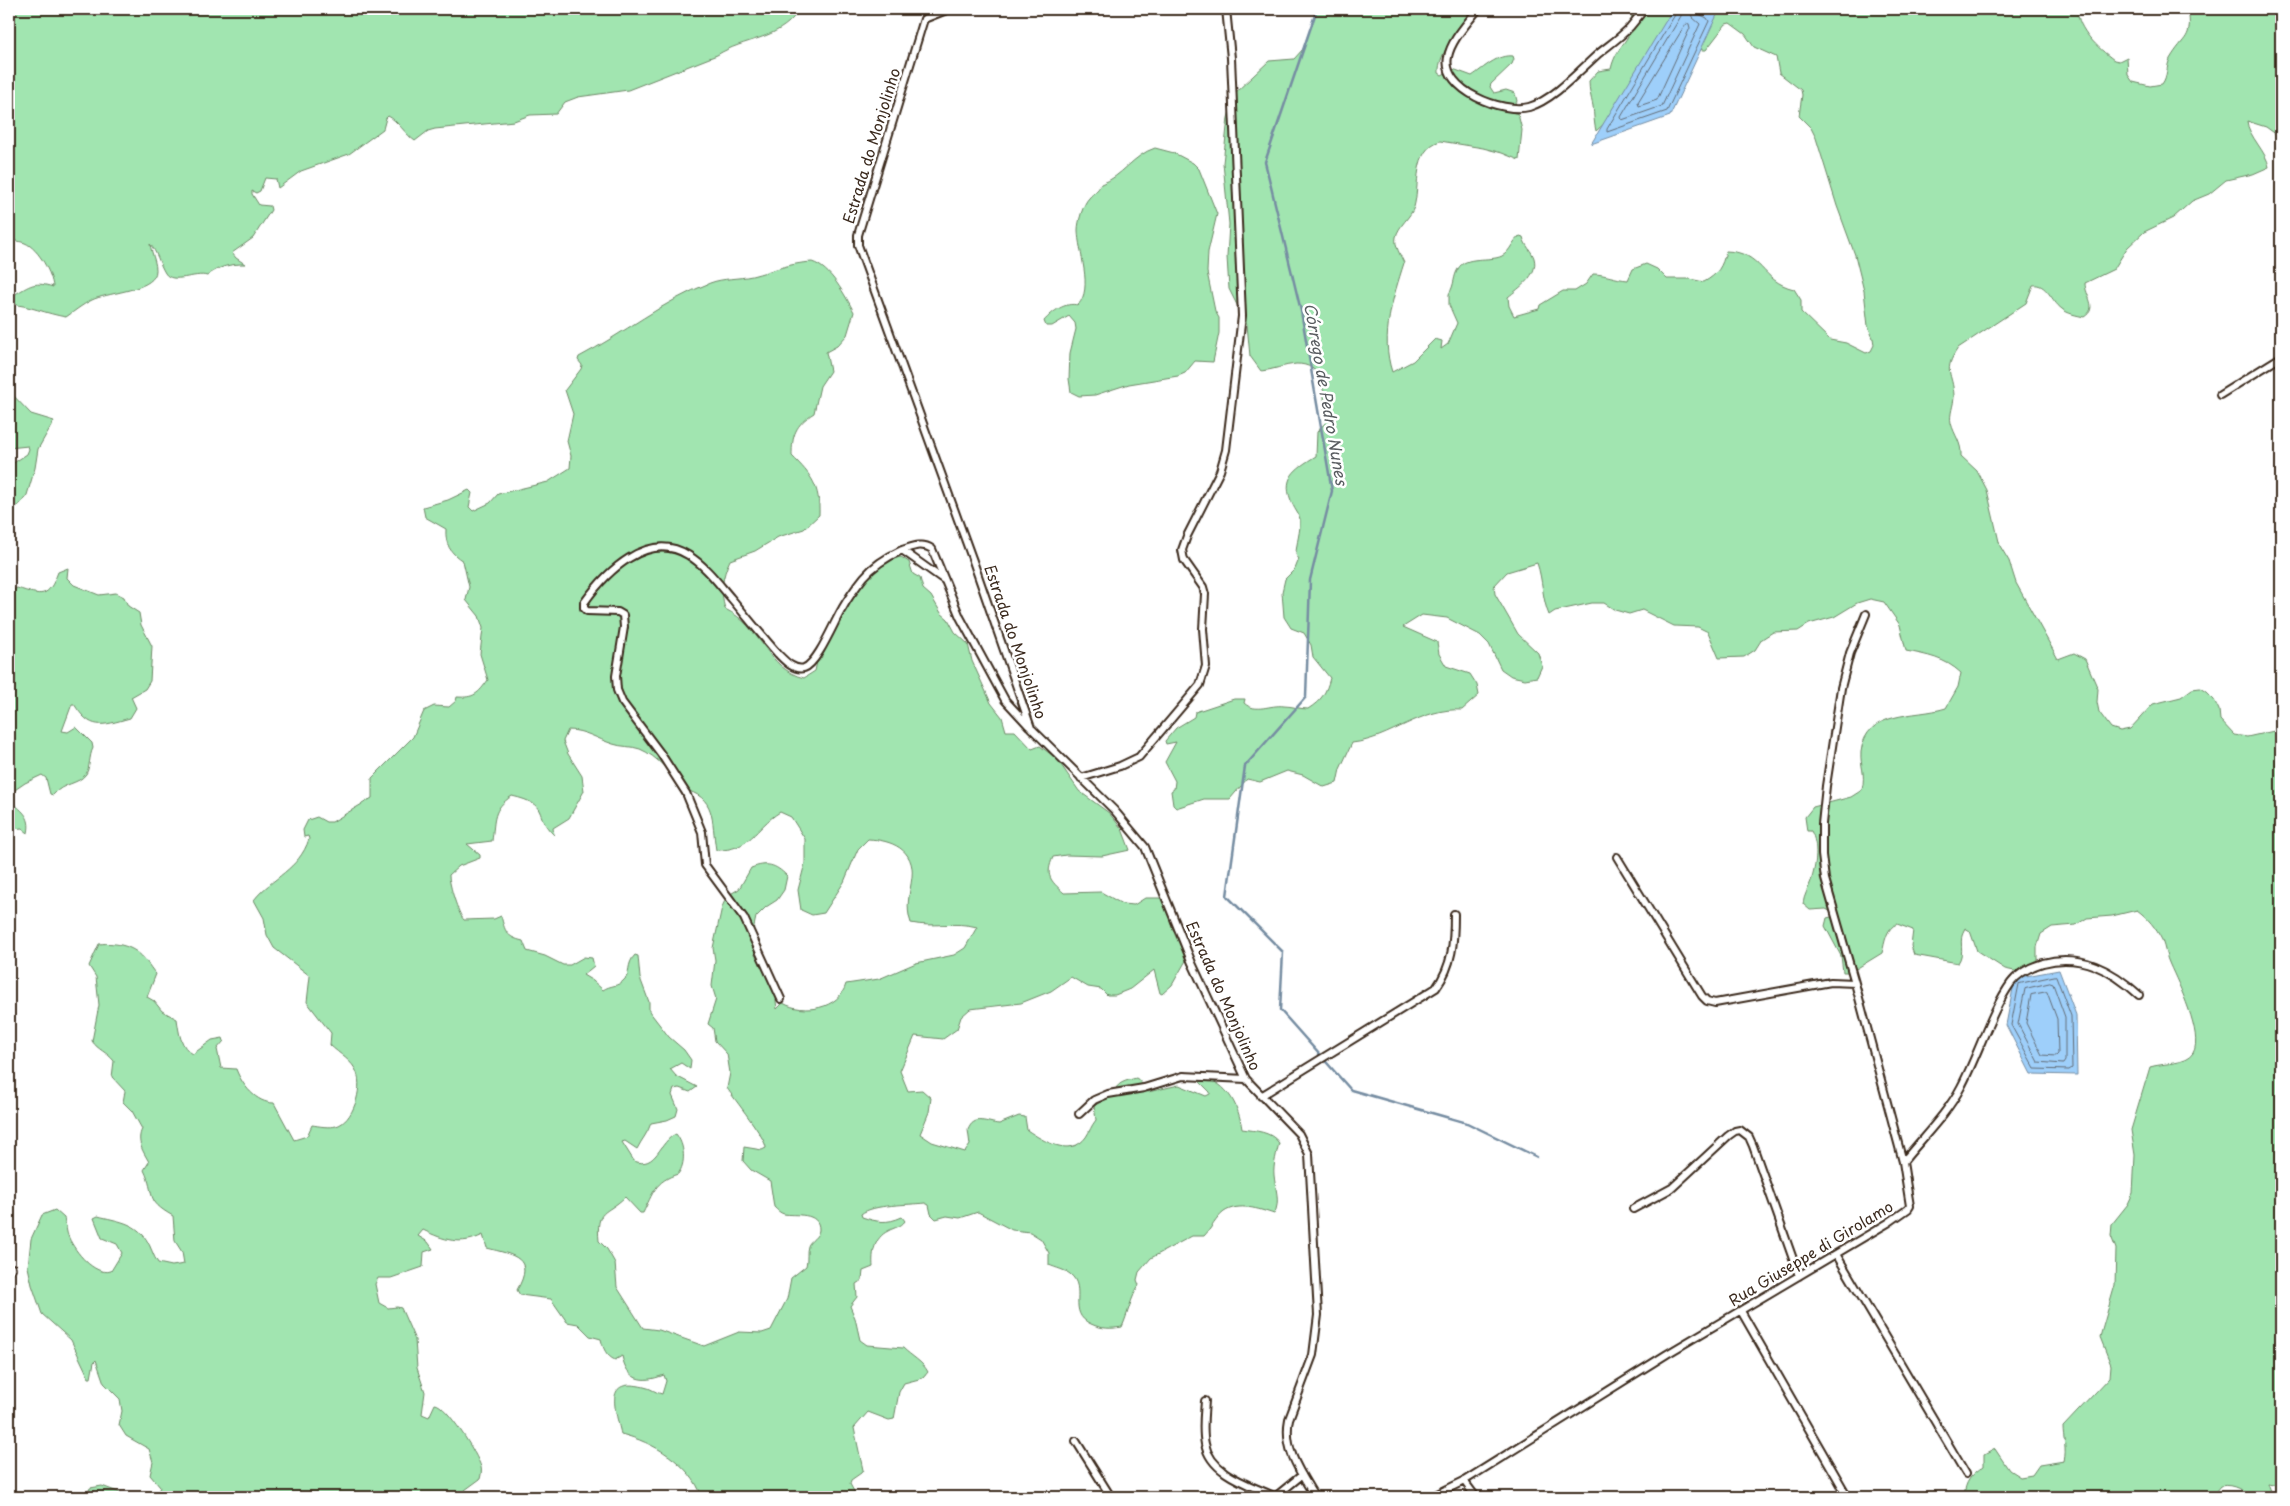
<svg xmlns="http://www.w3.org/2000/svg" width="2290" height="1506" font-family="'Playpen Sans',sans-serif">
  <rect width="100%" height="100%" fill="#fff"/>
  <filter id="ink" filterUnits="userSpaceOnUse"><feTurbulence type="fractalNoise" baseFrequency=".02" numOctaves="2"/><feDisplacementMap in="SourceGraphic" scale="10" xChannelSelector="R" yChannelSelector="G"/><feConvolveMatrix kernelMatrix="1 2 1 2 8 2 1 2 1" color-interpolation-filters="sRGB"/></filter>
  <g filter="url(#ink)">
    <path fill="#a1e5b0" stroke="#6e8867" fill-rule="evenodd" d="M 9,9 L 869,9 L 835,14 L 809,11 L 797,13 C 778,40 744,38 717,55 L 628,90 L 578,97 L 565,102 L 556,114 L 530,115 L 514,121 L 435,129 L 428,131 L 415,141 C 406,135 397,120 388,116 L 386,118 L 383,129 L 349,154 L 301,171 L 278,188 L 276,179 L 265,178 L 260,191 L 256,193 L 252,191 L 252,194 L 259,205 L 270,206 L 271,210 L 253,238 L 232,253 L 236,258 L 245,264 C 231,264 219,266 207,276 C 196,272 172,285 165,273 C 159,263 157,252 150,244 C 151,253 160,269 154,277 C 145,291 106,293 92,300 C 83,304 75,311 66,317 C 47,314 28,305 9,304 L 10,297 C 29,287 32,280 53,287 C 52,274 39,249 25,243 C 20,241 14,241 9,240 Z
      M 1317,9 L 1475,9 C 1463,23 1437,54 1439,73 L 1442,75 L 1453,69 L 1472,76 C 1484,68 1497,54 1513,56 L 1514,59 L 1512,64 L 1491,84 L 1490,87 L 1494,93 L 1506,90 L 1515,93 L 1517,101 L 1511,112 L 1518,114 L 1522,130 L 1519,160 L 1502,153 L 1483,148 L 1440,141 C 1412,150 1420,187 1414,207 C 1411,217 1398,226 1396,237 C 1394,245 1401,256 1404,263 C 1393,298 1380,335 1392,372 L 1413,361 L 1435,339 L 1442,341 L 1441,349 L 1448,344 L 1457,323 L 1449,305 L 1449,294 C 1455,284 1453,277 1458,269 C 1465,255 1490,262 1502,256 C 1511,251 1512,241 1520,236 L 1523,237 C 1525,246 1532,251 1534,258 C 1539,275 1519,288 1508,297 L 1509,306 L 1514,316 L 1539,309 L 1540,305 L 1563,291 L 1575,291 L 1586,284 L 1593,274 C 1605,274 1615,279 1628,280 L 1633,269 L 1646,264 L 1657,269 L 1667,279 L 1690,279 L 1704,282 C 1718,274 1722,267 1726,251 C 1763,252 1760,281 1794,289 L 1801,300 L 1801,312 L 1830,340 L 1846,343 L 1866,353 L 1871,351 L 1874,345 L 1873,338 L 1868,326 L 1864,291 L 1855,255 L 1837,206 L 1816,138 L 1811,128 L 1799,116 L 1802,95 L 1801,90 L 1779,73 L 1776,57 L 1754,47 L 1745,34 L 1730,23 L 1726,24 L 1706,50 L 1702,50 L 1696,47 L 1710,17 L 1709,11 L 1705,9 L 2077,9 C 2078,30 2098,48 2114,60 L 2119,61 L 2127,57 L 2128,75 L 2133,82 L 2150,86 L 2162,84 C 2168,76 2166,67 2170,59 C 2184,35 2193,40 2188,9 L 2281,9 L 2281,138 L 2266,127 L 2247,121 C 2248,136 2267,152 2269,167 L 2253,174 L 2226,180 L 2209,194 L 2192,201 L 2173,218 L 2144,232 L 2127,248 L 2114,269 L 2085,283 C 2085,296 2099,308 2084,317 C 2076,315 2068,314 2062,309 C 2051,301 2047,283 2033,285 L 2026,303 L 1958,348 C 1942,372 1953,372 1954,396 C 1954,405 1949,414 1951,423 C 1954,435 1962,443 1961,456 L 1977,471 L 1987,490 L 2000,546 L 2009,561 L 2016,583 L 2058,659 L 2074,653 L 2085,659 L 2098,689 L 2097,702 L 2099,712 L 2111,728 L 2120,731 L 2130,729 L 2153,704 L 2181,697 L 2192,689 L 2200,688 L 2206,692 L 2214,700 L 2219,710 L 2220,720 L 2234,735 L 2247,737 L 2274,731 L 2281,726 L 2281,1485 L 2267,1483 L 2272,1497 C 2267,1497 2260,1498 2256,1497 C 2242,1492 2235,1483 2220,1486 L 2216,1491 L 2215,1497 L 1964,1497 C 1965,1481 1971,1475 1984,1466 L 1984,1455 L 1995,1449 L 2009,1470 L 2020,1477 L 2032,1475 L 2039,1465 L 2064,1461 C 2067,1449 2063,1439 2063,1427 L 2110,1377 L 2111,1365 L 2100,1337 L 2115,1285 L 2116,1249 L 2111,1236 L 2112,1224 L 2128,1204 L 2133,1193 L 2135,1155 L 2131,1130 L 2150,1067 C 2162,1063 2186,1065 2193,1053 C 2204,1035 2178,983 2170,965 C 2166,957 2165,948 2162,940 C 2156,928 2148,918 2137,910 L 2112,916 L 2087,918 L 2076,925 L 2052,927 L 2041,934 L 2037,947 L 2037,970 L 2019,972 L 2005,969 L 1977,951 L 1970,931 L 1965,928 C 1957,941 1966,952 1958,963 L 1914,955 L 1911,946 L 1913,930 L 1897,924 C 1886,928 1885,942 1882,953 L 1851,972 L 1843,972 L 1841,956 L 1825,926 L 1827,918 L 1835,916 L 1835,914 L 1826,909 L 1810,910 L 1803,904 C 1804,895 1808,890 1811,881 C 1816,866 1819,845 1811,831 L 1807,831 L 1805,817 L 1813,807 L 1851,797 L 1862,790 C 1866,772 1860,767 1861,752 C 1866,709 1915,718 1946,708 L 1958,687 L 1961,673 C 1945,658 1927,655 1906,651 L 1900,625 L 1884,602 L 1870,599 L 1857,603 L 1834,617 L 1809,624 L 1798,631 L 1773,632 L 1762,639 L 1755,650 L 1744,657 L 1719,658 L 1708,632 L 1698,627 L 1674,626 L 1642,610 L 1629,614 L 1615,610 L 1604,603 L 1592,603 L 1555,611 L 1549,615 C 1542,599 1543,580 1537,563 L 1507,572 L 1494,586 L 1495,594 L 1518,634 L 1538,653 L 1542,666 L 1537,677 L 1525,679 L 1511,676 L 1501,669 L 1489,644 L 1480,635 L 1447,618 L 1422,615 L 1403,627 L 1437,642 L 1439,654 L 1446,666 L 1470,674 L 1477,685 L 1479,695 L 1462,710 C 1421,707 1391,739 1352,743 L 1340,769 L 1337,783 L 1324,787 L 1303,775 L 1287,771 L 1260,782 L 1247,779 L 1230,799 L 1204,799 L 1176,808 L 1173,805 L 1171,791 L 1174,789 L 1175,781 L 1165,762 L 1176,742 L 1166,744 L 1165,741 L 1176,728 L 1194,717 L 1195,712 L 1234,699 L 1245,699 L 1244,703 C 1256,714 1270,704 1284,706 C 1292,706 1300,709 1308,709 C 1322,700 1326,693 1330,678 L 1313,657 L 1311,645 L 1304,633 L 1291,628 L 1284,617 L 1282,592 L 1285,579 L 1295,569 L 1299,559 L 1296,555 C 1296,543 1301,531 1300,519 C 1299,514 1295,510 1293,505 C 1280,478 1295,469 1316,456 L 1317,432 L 1335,412 L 1324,410 C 1325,391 1323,363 1296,364 C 1284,365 1273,370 1261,371 L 1250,356 L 1247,325 L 1229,289 L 1227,257 L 1229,224 L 1223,163 L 1228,118 L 1232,102 L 1237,91 L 1269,61 L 1294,59 L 1303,49 Z
      M 1630,9 L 1689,9 L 1605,123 L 1596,131 C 1594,123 1594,115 1593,106 C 1591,97 1589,90 1589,81 L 1598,71 L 1611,69 C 1617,41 1639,38 1630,9 Z
      M 1155,148 L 1174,153 L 1193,163 L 1199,169 L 1217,214 L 1208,252 L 1207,272 L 1215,311 L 1219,318 L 1219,333 L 1213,362 L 1195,361 L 1185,373 L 1178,376 L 1129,384 L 1095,395 L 1079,396 L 1071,392 L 1069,379 L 1070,353 L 1076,329 L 1075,323 L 1069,316 L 1052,326 L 1046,326 L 1044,321 C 1053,311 1065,302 1078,305 C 1094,288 1078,251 1078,230 C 1078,222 1083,204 1089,198 C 1094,192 1098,191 1101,184 C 1122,177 1133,155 1155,148 Z
      M 812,262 C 831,268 845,295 854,312 L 847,335 L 837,346 L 826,352 L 830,371 L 820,386 L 814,413 C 795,425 792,435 792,456 C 812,476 820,486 819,515 L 804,529 L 778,537 L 755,551 L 730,560 C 722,577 720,591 725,609 C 762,626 766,669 804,678 L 815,671 L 818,657 L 845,603 L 856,596 L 866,577 L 892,559 L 901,557 L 909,562 L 913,574 L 920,578 L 923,589 L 931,596 L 941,613 L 948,619 L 955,632 L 968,644 L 972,661 L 991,703 L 1002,717 L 1006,731 L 1015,731 L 1032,749 L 1040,746 L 1057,759 L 1079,791 L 1109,813 L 1122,829 L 1130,850 L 1102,856 L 1066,855 L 1053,857 C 1045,876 1050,880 1064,893 L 1101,892 L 1122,904 L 1134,905 L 1145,898 L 1169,898 C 1169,926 1173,934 1188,957 L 1172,985 L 1162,994 L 1160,993 L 1154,970 L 1130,989 L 1115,995 L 1107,995 L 1101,989 L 1088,987 L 1071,977 L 1051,991 L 1021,1003 L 970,1009 L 961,1017 L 957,1029 L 943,1039 L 915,1036 L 900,1071 L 908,1091 L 922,1090 L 931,1098 L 929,1112 L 920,1134 L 932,1142 L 965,1152 L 970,1145 L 968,1130 C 974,1114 987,1123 999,1124 L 1019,1116 L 1025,1117 L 1027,1130 C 1043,1141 1071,1158 1086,1137 C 1090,1131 1091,1126 1096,1120 L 1094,1106 L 1114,1094 C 1116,1082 1126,1081 1136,1078 C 1142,1081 1142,1088 1148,1092 L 1179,1085 L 1206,1096 L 1210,1094 L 1210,1092 L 1196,1078 C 1225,1077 1239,1105 1242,1129 C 1255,1131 1271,1131 1279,1143 C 1277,1152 1273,1165 1274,1175 C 1275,1188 1281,1202 1274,1214 C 1259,1209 1239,1202 1224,1212 C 1216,1218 1211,1229 1204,1236 L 1192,1236 L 1151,1258 L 1139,1272 L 1137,1280 L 1139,1285 C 1131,1297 1128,1314 1122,1327 C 1111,1329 1102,1329 1091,1324 C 1066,1313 1088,1288 1070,1274 C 1065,1270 1056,1268 1049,1265 L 1049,1253 L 1041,1239 L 1030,1232 L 1012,1230 L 978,1212 L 960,1218 L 947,1216 L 936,1219 L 931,1214 L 929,1205 L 925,1203 C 909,1205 873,1204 861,1214 L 862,1217 C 877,1222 887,1224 902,1217 L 905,1221 C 901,1227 895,1227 888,1231 C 874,1238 872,1253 873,1267 L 863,1271 L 862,1280 L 856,1284 L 857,1297 L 850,1306 L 855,1318 L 860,1340 L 867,1345 L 903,1348 C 911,1356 923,1362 928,1372 L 923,1378 L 904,1383 L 899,1392 L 894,1419 L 889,1420 L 868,1412 L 854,1428 L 863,1470 L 861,1473 L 851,1480 L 850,1484 L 857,1497 L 702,1497 C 691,1464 653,1442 621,1434 C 615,1408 603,1377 644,1387 C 651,1388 656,1393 662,1394 L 666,1381 L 664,1375 C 641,1384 627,1380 622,1356 L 615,1360 C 606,1356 603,1348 601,1339 L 590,1336 L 578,1324 L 567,1322 L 551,1299 L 520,1295 L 517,1290 C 536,1257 513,1255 487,1248 L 483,1235 C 461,1246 444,1240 423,1230 L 418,1236 L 428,1242 L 433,1249 L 424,1252 L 423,1267 L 391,1278 L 378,1278 L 375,1284 L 379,1303 L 388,1308 L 397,1307 L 401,1308 L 415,1340 L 417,1368 L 425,1392 L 422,1414 L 429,1417 L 435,1404 C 446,1404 478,1455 481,1467 C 482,1471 481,1475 480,1479 L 465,1490 L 464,1497 L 155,1497 L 160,1487 L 150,1475 L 153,1462 L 149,1449 L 126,1436 L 119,1425 L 122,1411 L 120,1399 L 104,1383 L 96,1360 L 94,1362 L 91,1378 L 89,1378 L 71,1340 L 42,1314 L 32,1285 L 28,1267 L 31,1239 L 42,1215 L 55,1210 L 64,1218 C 66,1224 66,1232 69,1238 C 75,1251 94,1276 111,1271 L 122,1253 L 117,1244 L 102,1238 L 94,1218 L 98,1216 C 117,1221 135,1222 146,1239 C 151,1246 153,1256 158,1263 L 172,1266 L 184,1264 L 182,1252 L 175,1241 L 173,1216 C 144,1200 156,1195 144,1170 L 149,1162 C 143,1151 136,1142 142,1129 L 132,1111 L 123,1102 L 125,1091 L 112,1077 L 114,1061 C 107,1052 98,1050 92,1041 L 99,1005 L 96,977 L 89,966 L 99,944 C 117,942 135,946 146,961 C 150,966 152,970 156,974 L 147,997 L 154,1001 L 162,1011 L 177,1019 C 179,1032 180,1047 193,1054 L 212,1040 L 223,1038 L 224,1041 L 217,1049 L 221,1068 L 236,1069 C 242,1085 256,1103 274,1103 L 294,1140 L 307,1136 L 312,1125 C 319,1126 329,1128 336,1126 C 353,1122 363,1089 357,1073 C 353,1061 339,1054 330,1045 L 331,1033 L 307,1002 L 310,976 L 274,948 L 267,935 L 264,918 L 254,900 C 272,877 299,870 309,839 L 308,836 L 304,837 L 303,830 L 308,820 L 317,817 L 326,822 L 332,822 L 372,798 L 372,778 L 413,737 L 424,711 L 434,706 L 449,707 L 456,701 L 457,697 C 474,698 478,694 488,680 L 480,654 L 483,628 L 479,616 L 466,600 L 469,587 L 463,561 C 450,553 445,544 446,529 L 425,517 L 423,507 L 448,500 L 469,490 L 472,493 L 469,507 L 473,511 L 490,503 L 498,494 L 548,482 L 570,468 L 571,456 L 567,441 L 573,414 L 565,390 L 581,369 L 582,365 L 578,360 L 579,357 C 623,334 663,301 710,283 C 723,278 738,279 752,276 C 772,271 790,263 812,262 ZM 568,730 C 585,730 597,739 613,744 C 621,747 632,746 640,749 C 657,756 672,774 682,789 C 717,797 711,819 716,850 C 751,851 754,828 780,812 L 791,817 L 805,839 L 805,863 L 798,890 L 801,910 L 812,915 L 824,913 L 844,882 L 858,849 L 868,839 C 891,840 915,849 912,877 C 910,894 905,906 911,923 C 933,928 955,921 977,927 L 965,948 L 954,955 L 916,963 L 879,979 L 846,984 C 839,1009 804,1015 783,1003 L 777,1009 L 776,1001 L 779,987 L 755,955 L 753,931 L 756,917 L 766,907 L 777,900 L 784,890 L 787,876 C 775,864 767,862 751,868 L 739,889 L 727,896 L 722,907 L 713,948 L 715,960 L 712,986 L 716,999 L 708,1024 L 713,1028 L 715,1041 L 727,1054 L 730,1073 L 727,1088 C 734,1099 766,1138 766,1148 L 762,1150 L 744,1147 L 743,1161 L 751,1170 L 770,1181 L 774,1207 C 777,1210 780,1213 784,1214 C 794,1216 820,1211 819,1230 C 818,1238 810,1240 808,1246 C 806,1251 808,1260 806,1266 L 791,1278 L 787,1299 L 771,1330 L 762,1333 L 739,1332 L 704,1346 L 659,1330 L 643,1328 L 617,1287 L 615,1263 L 607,1249 L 599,1241 C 596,1208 605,1216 625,1197 L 640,1213 L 643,1213 C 653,1193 655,1181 678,1174 C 686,1164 685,1145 676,1134 C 659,1141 657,1170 634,1161 L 622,1142 L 625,1141 L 637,1149 C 642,1139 648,1133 651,1123 L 667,1120 L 676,1116 L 678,1109 L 672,1095 L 674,1089 L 679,1088 L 690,1092 L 697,1087 L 676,1076 L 670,1069 L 681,1063 L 690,1069 L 691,1060 L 684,1050 L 669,1037 L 649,1011 L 649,1002 L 640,978 L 638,956 L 635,955 C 626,964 631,974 624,980 C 618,987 610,985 603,990 L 593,981 L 583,975 L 594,966 L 592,958 L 584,957 L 570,965 L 563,965 L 545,956 L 527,951 L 523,941 C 506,937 505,931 501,916 L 494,919 L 464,920 C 458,914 449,884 449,875 L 459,866 L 480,858 L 480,855 L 467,844 L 492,841 C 495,820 492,809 512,796 C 551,805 532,814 554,835 L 553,828 L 569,818 L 584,791 L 582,776 L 568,754 L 563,741 Z
      M 9,391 L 31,414 L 54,421 L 38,449 L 35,468 L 27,495 L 21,503 L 9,512 L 9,466 L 27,454 L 29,449 L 28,446 L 9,448 Z
      M 68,568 L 67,578 L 74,585 L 99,595 L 116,593 L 124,597 L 128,606 L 139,613 L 141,625 L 152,646 L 150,681 L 145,689 L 131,697 L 136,708 L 130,718 C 101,726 91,731 74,704 L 72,704 L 62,731 L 68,732 L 76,727 L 92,743 L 93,748 C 89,756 90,768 86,774 C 78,785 64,782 53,795 L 50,794 L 46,778 L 42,775 L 25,783 L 9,794 L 9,592 L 17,588 C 42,596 48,599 58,572 Z
      M 9,800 C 21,810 32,816 28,833 L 22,828 L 12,829 L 9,832 Z
      M 102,1486 L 131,1497 L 86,1497 L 90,1488 Z"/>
    <path fill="#9ecffa" stroke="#768da2" d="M 1673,9 L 1694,9 L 1717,15 L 1670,116 L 1591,144 Z
      M 2059,970 L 2076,1015 L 2077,1075 L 2031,1074 L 2006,1025 L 2015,978 Z"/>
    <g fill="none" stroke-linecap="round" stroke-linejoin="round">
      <path stroke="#636c76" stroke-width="1" d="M 1677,9 L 1676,13 L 1607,129 L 1607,132 L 1667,111 L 1709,21 L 1707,18 L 1699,14 L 1697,9
        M 1683,9 L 1681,16 L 1621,117 L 1622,120 L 1662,106 L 1700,24 L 1692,17 L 1691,9
        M 1689,24 L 1690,28 L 1657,100 L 1639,106 L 1638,102 L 1685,25 Z
        M 2056,976 L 2071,1016 L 2072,1068 L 2069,1070 L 2035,1069 L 2011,1025 L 2019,984 Z
        M 2050,983 L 2053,984 L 2065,1017 L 2065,1061 L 2063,1064 L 2038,1062 L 2018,1024 L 2025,989 Z
        M 2047,992 L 2057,1019 L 2058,1054 L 2056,1056 L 2042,1055 L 2026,1023 L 2031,995 Z"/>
      <path stroke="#768da2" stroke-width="2.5" d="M 1317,9 L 1265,162 L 1301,311 L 1332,491 L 1310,580 L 1306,697 L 1245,766 L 1227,896 L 1283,952 L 1280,1010 L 1351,1090 L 1467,1123 L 1537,1157"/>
      <g stroke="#3b2a1e" stroke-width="10">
        <path id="street" d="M 949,9 L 924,19 L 858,235 L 858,245 L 973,561 L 1031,728 L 1114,810 L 1145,847 L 1192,963 L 1246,1079 L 1299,1134 L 1309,1154 L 1318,1315 L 1313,1355 L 1289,1419 C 1283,1449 1300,1472 1315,1497
          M 1478,9 C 1468,23 1451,40 1448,57 C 1441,90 1503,114 1529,107 C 1553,100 1579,71 1598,54 C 1609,45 1621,37 1630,27 C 1635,21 1640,15 1644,9
          M 2220,395 L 2281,357
          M 902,550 C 912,547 922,542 932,549 L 960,617 L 1005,700 L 1029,726
          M 1081,778 L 1120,766 L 1139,757 L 1200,685 L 1206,666 L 1203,629 L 1205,594 L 1203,587 L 1184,560 L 1182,550 L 1187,536 L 1220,471 L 1226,450 L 1242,316 L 1231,58 L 1226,9
          M 1855,983 L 1825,879 L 1822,855 L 1822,824 L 1826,786 L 1841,688 L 1850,653 L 1866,614
          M 781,999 L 744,918 L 705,865 L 702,832 L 686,793 L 661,754 L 622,702 L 617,690 L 616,676 L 624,627 L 623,615 L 618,612 L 587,611 L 584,608 L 584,603 C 606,572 648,530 688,555 C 706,566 718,583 731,598 C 747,617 762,636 778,654 C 785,661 794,671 804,668 C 818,663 834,622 842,609 C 848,598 856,587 864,577 C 874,565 887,557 902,550 L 944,580
          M 1261,1096 L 1436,988 C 1453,965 1454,941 1454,914
          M 1079,1114 L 1094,1100 L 1108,1094 L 1144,1088 L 1183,1076 L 1246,1079
          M 1903,1162 C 1922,1138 1947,1114 1961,1087 C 1978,1055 1991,1011 2011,983 C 2019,972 2030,967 2043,963 C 2081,953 2112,970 2139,995
          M 1633,1209 L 1672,1188 L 1728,1136 L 1735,1131 L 1740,1130 L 1749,1137 L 1753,1146 L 1799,1276
          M 1836,1254 L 1966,1474
          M 9,1271 L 12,1268
          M 1741,1311 L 1848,1497
          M 1205,1401 C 1204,1415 1202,1430 1205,1444 C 1211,1475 1251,1485 1276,1497
          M 1076,1441 L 1111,1497
          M 1464,1481 L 1476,1497
          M 1275,1497 L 1302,1475
          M 1431,1497 L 1464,1481 L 1667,1354 L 1888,1223 L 1908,1209 L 1910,1206 L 1903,1162 L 1855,983 L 1831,982 L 1715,1003 L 1707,1001 L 1702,996 L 1617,857"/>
      </g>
      <use href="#street" stroke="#fff" stroke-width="6"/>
    </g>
  </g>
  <g text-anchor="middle" stroke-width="5" stroke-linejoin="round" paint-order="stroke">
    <g font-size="15" fill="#3b2a1e" stroke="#fff">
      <text transform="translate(872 146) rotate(-73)" y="5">Estrada do Monjolinho</text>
      <text transform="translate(1015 642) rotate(71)" y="5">Estrada do Monjolinho</text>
      <text transform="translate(1223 996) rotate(66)" y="5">Estrada do Monjolinho</text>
      <text transform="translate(1811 1254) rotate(-31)" y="5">Rua Giuseppe di Girolamo</text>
    </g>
    <g font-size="16" font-style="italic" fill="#595c60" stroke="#fff">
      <text transform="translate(1326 394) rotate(80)" y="6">Córrego de Pedro Nunes</text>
    </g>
  </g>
  <rect width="2290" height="1506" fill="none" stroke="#fff" stroke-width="30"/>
  <rect x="15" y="15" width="2260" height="1476" fill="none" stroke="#3b2a1e" stroke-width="2" filter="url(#ink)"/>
</svg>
